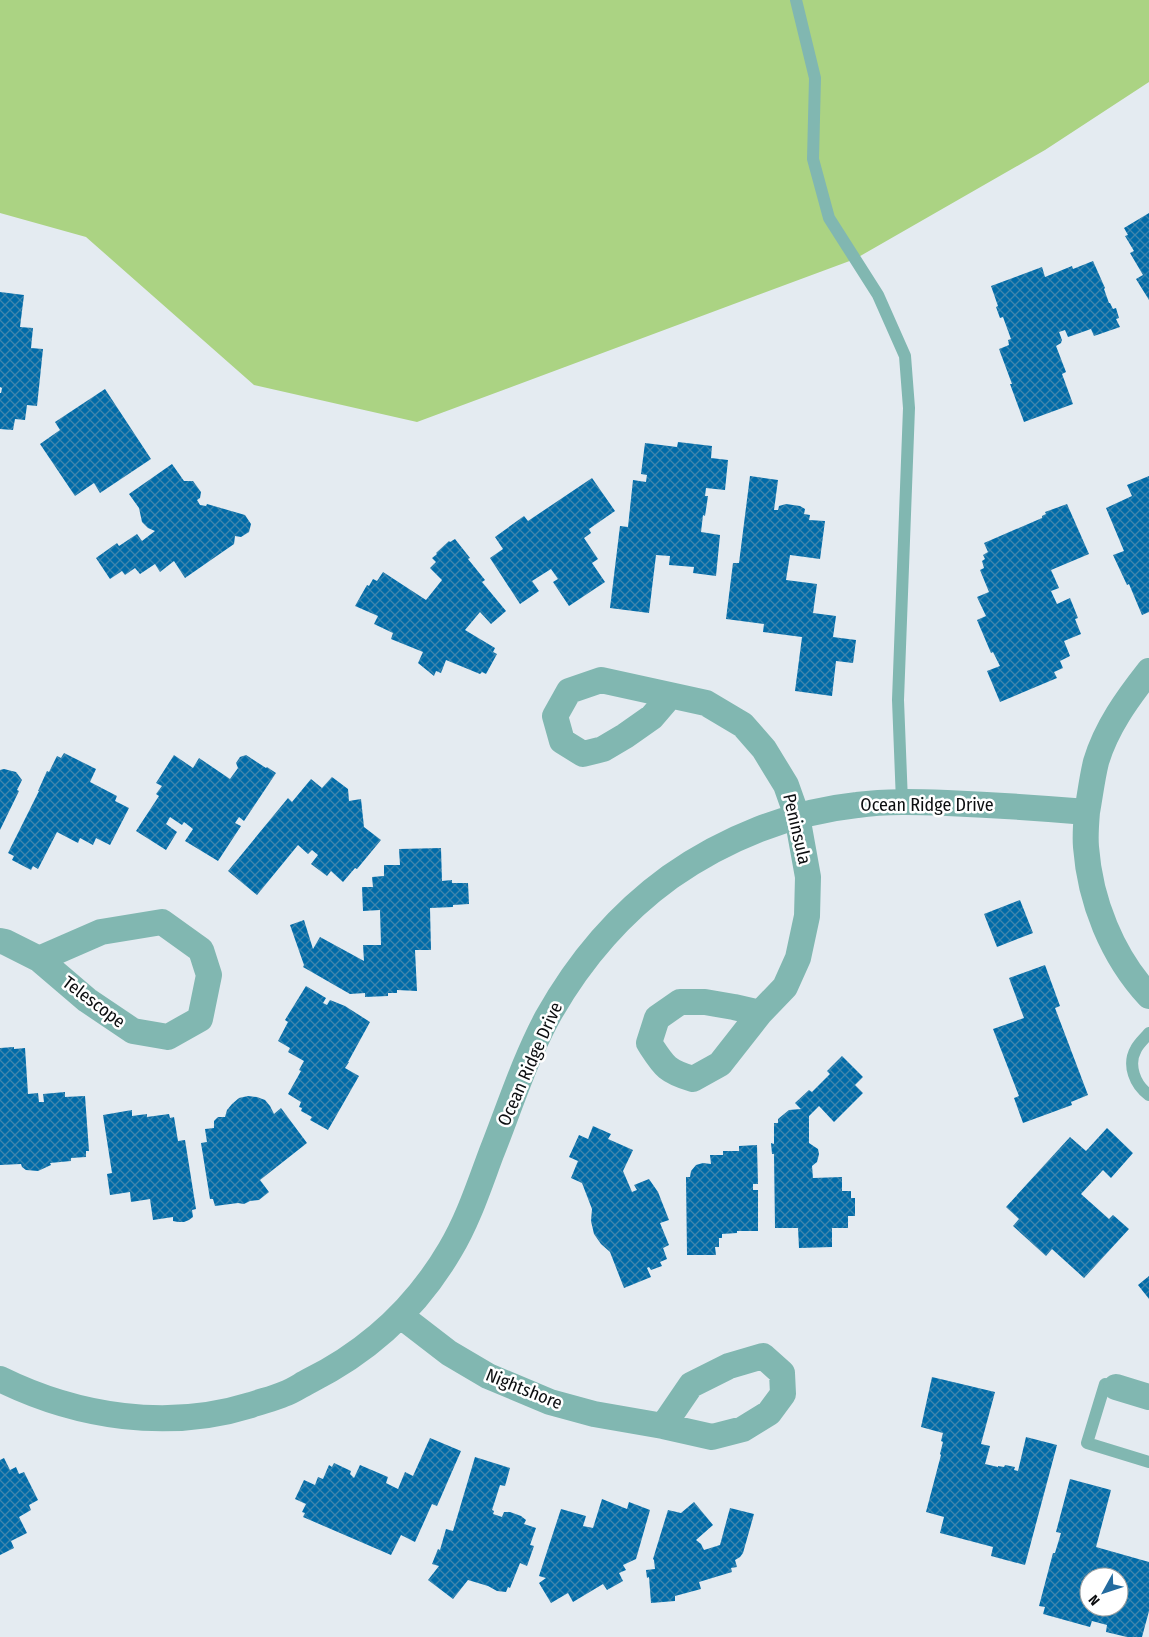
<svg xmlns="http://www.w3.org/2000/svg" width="1149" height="1637" font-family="'Fira Sans Condensed',sans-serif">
  <defs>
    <pattern id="building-cross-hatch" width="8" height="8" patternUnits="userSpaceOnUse" patternTransform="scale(1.25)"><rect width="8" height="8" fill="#016ba8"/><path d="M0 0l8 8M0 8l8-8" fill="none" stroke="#4086ad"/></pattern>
  </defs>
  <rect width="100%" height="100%" fill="#e4ebf1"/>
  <path fill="#abd383" d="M 0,0 L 1149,0 L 1149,82 L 1045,150 L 855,259 L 417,422 L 254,385 L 86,237 L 0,213 Z"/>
  <path fill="url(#building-cross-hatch)" fill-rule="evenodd" d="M 1149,213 L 1149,300 L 1136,279 L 1143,275 L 1130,253 L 1134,251 L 1125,236 L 1128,235 L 1124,228 Z
    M 1093,261 L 1105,288 L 1104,289 L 1109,303 L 1110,303 L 1113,309 L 1116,308 L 1119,318 L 1116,319 L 1120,327 L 1094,336 L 1091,329 L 1068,337 L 1065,330 L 1059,332 L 1062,340 L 1061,343 L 1056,346 L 1066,372 L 1062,374 L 1073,404 L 1024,422 L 1010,384 L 1012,384 L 999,349 L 1009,345 L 1008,340 L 1011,339 L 1003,317 L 1000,318 L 996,307 L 998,306 L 991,286 L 1042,267 L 1045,277 L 1072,266 L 1073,269 Z
    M 0,292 L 24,295 L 20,327 L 33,328 L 31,348 L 43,349 L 37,406 L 27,405 L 25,420 L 15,419 L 13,430 L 0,429 L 0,393 L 1,393 L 2,388 L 0,387 Z
    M 105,389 L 151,459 L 100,493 L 94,483 L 75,496 L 40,444 L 60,430 L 55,422 Z
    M 678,442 L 712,446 L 711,458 L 728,460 L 725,490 L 706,488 L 705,496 L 708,496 L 705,516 L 703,515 L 701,532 L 720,535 L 716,576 L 693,573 L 694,567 L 669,565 L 670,556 L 656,555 L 649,613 L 610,608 L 620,526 L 628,527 L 633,480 L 646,482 L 647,475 L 641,474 L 645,443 L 677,447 Z
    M 172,464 L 184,481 L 193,481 L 201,492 L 200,498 L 197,500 L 200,505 L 206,506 L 207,504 L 245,515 L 251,524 L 249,532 L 241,537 L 235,536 L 234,544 L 185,578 L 174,561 L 160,572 L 155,564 L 140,574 L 135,568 L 125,575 L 122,571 L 110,579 L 96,558 L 117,543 L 119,546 L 137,534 L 142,541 L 155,531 L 148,528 L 142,522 L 139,508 L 129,494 Z
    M 750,476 L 778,480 L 774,510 L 778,510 L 779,506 L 786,504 L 800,506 L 805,509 L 804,514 L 810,515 L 809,520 L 825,521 L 820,559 L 790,555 L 786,580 L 817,584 L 813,613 L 836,616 L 833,637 L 856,640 L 853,663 L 836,661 L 832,696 L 795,691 L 802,637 L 763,632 L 764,624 L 726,619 L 733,563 L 739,563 Z
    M 1149,476 L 1149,612 L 1142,615 L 1129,584 L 1127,585 L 1113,555 L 1124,551 L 1106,508 L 1132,496 L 1127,485 Z
    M 592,478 L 615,511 L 589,529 L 591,533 L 584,538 L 598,559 L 592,563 L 605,582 L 569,606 L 553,582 L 558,579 L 551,569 L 532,581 L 539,591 L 520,604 L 490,558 L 503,549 L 495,537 L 524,516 L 528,521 Z
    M 1067,504 L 1089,554 L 1051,570 L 1059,588 L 1051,591 L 1057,604 L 1070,598 L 1078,618 L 1075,619 L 1081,634 L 1064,641 L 1070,656 L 1060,661 L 1063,668 L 1054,672 L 1057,678 L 1000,702 L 987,671 L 1000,666 L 993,652 L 991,653 L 977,620 L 986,616 L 977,597 L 989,592 L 980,570 L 984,568 L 982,561 L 985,559 L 983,555 L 988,552 L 984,543 L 1042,518 L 1042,516 L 1046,514 L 1045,512 Z
    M 455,539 L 470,558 L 468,559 L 485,580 L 482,582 L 506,611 L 491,624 L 480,612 L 465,630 L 495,648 L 493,652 L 497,654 L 486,674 L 482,672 L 480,674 L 446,660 L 441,673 L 436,671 L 434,676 L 418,663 L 423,652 L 391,639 L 393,633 L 374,624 L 378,616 L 355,606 L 367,585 L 369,586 L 373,579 L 377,581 L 383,572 L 426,600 L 442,580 L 430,568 L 436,562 L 432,558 L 437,554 L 436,553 L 449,541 L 450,542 Z
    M 64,753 L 96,769 L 90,782 L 117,796 L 115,801 L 129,808 L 110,845 L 96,838 L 93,845 L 80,838 L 78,843 L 57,832 L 38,869 L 33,866 L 31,870 L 12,860 L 14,856 L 8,853 L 39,791 L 38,791 L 47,771 L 49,772 L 57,756 L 61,758 Z
    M 174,755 L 193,768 L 199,758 L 230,779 L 238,768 L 236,763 L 240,757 L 246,755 L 266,768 L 267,767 L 276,773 L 244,821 L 239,817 L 235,823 L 241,826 L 218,861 L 185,841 L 193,829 L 184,822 L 182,825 L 170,817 L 166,824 L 177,832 L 166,850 L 136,831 L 159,796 L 156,794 L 162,786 L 156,783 Z
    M 4,769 L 16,772 L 22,780 L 17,790 L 19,791 L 0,830 L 0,770 Z
    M 332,777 L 348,789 L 349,801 L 361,799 L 364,827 L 381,840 L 357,869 L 355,868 L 343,882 L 331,871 L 327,876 L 311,864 L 318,855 L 312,850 L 308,854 L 298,845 L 257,895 L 228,871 L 288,798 L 292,802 L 311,779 L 322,788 Z
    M 441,848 L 442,881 L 452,880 L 452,883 L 468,883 L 469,904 L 453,905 L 453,907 L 430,908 L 431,950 L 415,950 L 417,991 L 397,990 L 397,993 L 388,993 L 388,996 L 365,997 L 365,993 L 350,994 L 303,967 L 304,965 L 290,925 L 304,920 L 313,949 L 320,937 L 364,961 L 363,945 L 381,945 L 380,910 L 363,911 L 362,887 L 373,887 L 372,877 L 384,876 L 384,865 L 400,865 L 399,849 Z
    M 1020,900 L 1033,933 L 997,947 L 984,914 Z
    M 1045,965 L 1060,1006 L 1055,1008 L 1088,1095 L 1071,1102 L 1072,1105 L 1023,1123 L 1014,1098 L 1019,1096 L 993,1029 L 1024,1018 L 1009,978 Z
    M 306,986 L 326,998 L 323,1003 L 327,1005 L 330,1000 L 345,1006 L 370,1022 L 348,1062 L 349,1062 L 345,1068 L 359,1076 L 328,1130 L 310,1120 L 312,1117 L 301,1111 L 302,1108 L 299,1107 L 301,1102 L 288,1094 L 301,1071 L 299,1070 L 304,1061 L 288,1052 L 290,1048 L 278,1041 L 288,1022 L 285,1020 Z
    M 14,1047 L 14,1049 L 25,1048 L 28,1094 L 38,1093 L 39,1102 L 44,1102 L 43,1094 L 65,1092 L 65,1097 L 85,1096 L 89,1151 L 86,1151 L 86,1157 L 71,1158 L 71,1161 L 50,1163 L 51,1165 L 38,1171 L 26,1170 L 22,1167 L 21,1164 L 0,1165 L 0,1048 Z
    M 842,1056 L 863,1077 L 855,1085 L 863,1093 L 834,1122 L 819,1106 L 809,1116 L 809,1143 L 818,1149 L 819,1154 L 817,1162 L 812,1166 L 813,1178 L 842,1177 L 842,1191 L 851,1191 L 851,1198 L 855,1198 L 855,1216 L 848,1216 L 848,1228 L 832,1228 L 832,1247 L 799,1248 L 798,1228 L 775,1228 L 774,1154 L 772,1154 L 771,1143 L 774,1144 L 774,1123 L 778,1123 L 778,1119 L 789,1110 L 801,1109 L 795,1103 L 809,1090 L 812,1092 L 830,1074 L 827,1071 Z
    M 248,1096 L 257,1097 L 265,1100 L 270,1106 L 274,1114 L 281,1108 L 307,1143 L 260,1180 L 269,1192 L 259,1200 L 250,1201 L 244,1204 L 238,1203 L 215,1206 L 213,1199 L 210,1199 L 201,1143 L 207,1142 L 205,1129 L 214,1128 L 214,1121 L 218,1117 L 225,1117 L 227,1110 L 232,1104 L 239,1098 Z
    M 132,1110 L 132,1116 L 147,1114 L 147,1117 L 169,1114 L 170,1118 L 174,1117 L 178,1141 L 185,1140 L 196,1209 L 192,1210 L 193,1217 L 189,1220 L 184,1222 L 178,1222 L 173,1221 L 173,1217 L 153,1220 L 150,1199 L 131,1202 L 130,1192 L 110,1195 L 107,1174 L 112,1173 L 103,1115 Z
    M 593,1126 L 611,1134 L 608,1139 L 633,1150 L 623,1171 L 632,1192 L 637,1190 L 634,1185 L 649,1179 L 658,1192 L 669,1220 L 660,1223 L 669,1245 L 663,1248 L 667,1259 L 660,1262 L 662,1266 L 651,1270 L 649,1267 L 647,1268 L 651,1277 L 624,1288 L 610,1252 L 601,1244 L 594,1234 L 591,1221 L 592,1209 L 582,1183 L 571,1178 L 578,1161 L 569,1157 L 579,1135 L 588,1139 Z
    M 1107,1128 L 1133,1153 L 1111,1178 L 1103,1170 L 1081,1194 L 1109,1219 L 1113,1215 L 1129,1229 L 1084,1278 L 1052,1249 L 1046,1256 L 1013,1226 L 1019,1219 L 1006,1207 L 1070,1137 L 1086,1151 Z
    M 757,1145 L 758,1184 L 753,1184 L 753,1190 L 758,1190 L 758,1231 L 737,1231 L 737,1233 L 722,1234 L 722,1238 L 719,1238 L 719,1247 L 715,1247 L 716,1255 L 687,1255 L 686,1177 L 690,1177 L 691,1171 L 696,1165 L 703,1163 L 711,1164 L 710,1155 L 723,1155 L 723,1151 L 739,1151 L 739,1146 Z
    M 1149,1276 L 1149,1299 L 1138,1285 Z
    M 932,1377 L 995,1392 L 981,1444 L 990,1446 L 985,1464 L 998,1467 L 998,1466 L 1004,1467 L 1005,1465 L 1015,1467 L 1014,1470 L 1018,1471 L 1026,1437 L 1057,1445 L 1025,1565 L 991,1556 L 993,1547 L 940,1533 L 944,1517 L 926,1512 L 941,1455 L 940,1454 L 943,1442 L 941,1441 L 943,1433 L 921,1427 Z
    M 430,1438 L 461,1451 L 437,1506 L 432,1504 L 415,1542 L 401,1535 L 391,1555 L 303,1517 L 305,1513 L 302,1512 L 306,1504 L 295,1499 L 304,1480 L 315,1485 L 318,1477 L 323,1479 L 329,1465 L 332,1467 L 334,1463 L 351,1471 L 350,1474 L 354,1478 L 360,1465 L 388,1477 L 386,1483 L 398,1489 L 405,1472 L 413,1476 Z
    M 475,1457 L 510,1468 L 505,1486 L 500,1485 L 492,1510 L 494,1511 L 493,1514 L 502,1517 L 504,1512 L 510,1512 L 521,1516 L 526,1520 L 524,1524 L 536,1528 L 530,1545 L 534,1546 L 527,1566 L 520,1563 L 510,1588 L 508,1587 L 506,1592 L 497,1591 L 488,1586 L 468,1580 L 453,1599 L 428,1580 L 439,1566 L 432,1564 L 438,1549 L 440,1550 L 446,1529 L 453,1531 Z
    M 4,1458 L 10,1470 L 16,1467 L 19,1474 L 24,1472 L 38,1500 L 29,1505 L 31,1510 L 19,1517 L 27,1533 L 11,1541 L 14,1548 L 0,1555 L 0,1460 Z
    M 1070,1479 L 1111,1490 L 1096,1547 L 1149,1562 L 1149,1611 L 1142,1637 L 1127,1637 L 1106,1632 L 1107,1625 L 1092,1621 L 1090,1627 L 1043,1614 L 1045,1607 L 1039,1606 L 1053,1553 L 1055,1553 L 1061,1533 L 1056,1532 ZM 1089,1577 L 1119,1577 L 1119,1607 L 1089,1607 Z
    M 602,1499 L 627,1509 L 629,1502 L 650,1510 L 636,1559 L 623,1565 L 626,1570 L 619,1573 L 623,1581 L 607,1590 L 603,1584 L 573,1602 L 568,1593 L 551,1603 L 539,1583 L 546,1578 L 539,1576 L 561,1509 L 586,1516 L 583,1526 L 593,1528 Z
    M 694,1502 L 713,1525 L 696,1540 L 701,1544 L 704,1550 L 720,1545 L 730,1508 L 754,1514 L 743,1553 L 740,1557 L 735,1560 L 737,1567 L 731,1568 L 732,1572 L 699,1582 L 701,1589 L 675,1596 L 675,1601 L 651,1603 L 649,1577 L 647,1578 L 646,1570 L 655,1569 L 654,1560 L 653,1559 L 668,1510 L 681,1513 Z"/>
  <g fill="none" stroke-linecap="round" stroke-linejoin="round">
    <path stroke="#81b7b1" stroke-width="12" d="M 796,0 L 815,78 L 813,159 L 829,218 L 878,295 L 905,356 L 909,408 L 898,700 L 902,802
      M 1149,1033 C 1145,1038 1139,1043 1136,1049 C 1127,1065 1135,1085 1149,1095
      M 1114,1387 L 1105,1384 L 1087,1443 L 1149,1462"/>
    <path stroke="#81b7b1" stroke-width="26" d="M 670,696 L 652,717 L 625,736 L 603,749 L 583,754 L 562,741 L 555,716 L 569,691 L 601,680 L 706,703 L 743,725 L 764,749 L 786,785 L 797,816 L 808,877 L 807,916 L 798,958 L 785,987 L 760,1013 L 720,1064 L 693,1079 C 666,1071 664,1066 649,1043 L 657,1018 L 680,1002 L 705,1002 L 734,1007 L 760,1013
      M 1087,812 C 1090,796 1092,778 1096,762 C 1106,728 1127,699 1149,671
      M 0,941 L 5,942 L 39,959 L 87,1000 L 133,1031 L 168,1037 L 200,1019 L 209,975 L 201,950 L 162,922 L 101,932 L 39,959
      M 401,1316 L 449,1353 L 488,1376 L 550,1402 L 594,1414 L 663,1426 L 712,1437 L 743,1429 L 769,1413 L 783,1394 L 782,1373 L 763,1356 L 729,1366 L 691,1385 L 663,1426
      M 0,1379 C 77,1417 168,1431 251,1405 C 262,1401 273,1399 284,1394 C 293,1391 301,1385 309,1381 C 369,1351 416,1308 450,1250 C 468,1220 479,1186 491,1154 C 509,1109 524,1061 547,1018 C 577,964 619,914 670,877 C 724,839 790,812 857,805 C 887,801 917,802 947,803 C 994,805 1040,808 1087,812 C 1086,824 1085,835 1086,847 C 1090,901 1112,956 1149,996
      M 1116,1387 L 1149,1397"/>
  </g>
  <g text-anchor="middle" stroke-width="5" stroke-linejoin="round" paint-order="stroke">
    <g font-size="18" fill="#0c0e10" stroke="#fff">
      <text x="927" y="811">Ocean Ridge Drive</text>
      <text transform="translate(797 829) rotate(77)" y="6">Peninsula</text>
      <text transform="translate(94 1002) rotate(37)" y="6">Telescope</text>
      <text transform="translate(530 1064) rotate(-66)" y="6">Ocean Ridge Drive</text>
      <text transform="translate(524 1389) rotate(22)" y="6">Nightshore</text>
    </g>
  </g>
  <g transform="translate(1104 1592) rotate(230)"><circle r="24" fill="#ffffff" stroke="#9e9f9f"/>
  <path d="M0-4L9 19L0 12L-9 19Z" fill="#236b9f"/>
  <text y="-8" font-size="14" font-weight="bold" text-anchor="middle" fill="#0c0e10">N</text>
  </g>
</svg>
